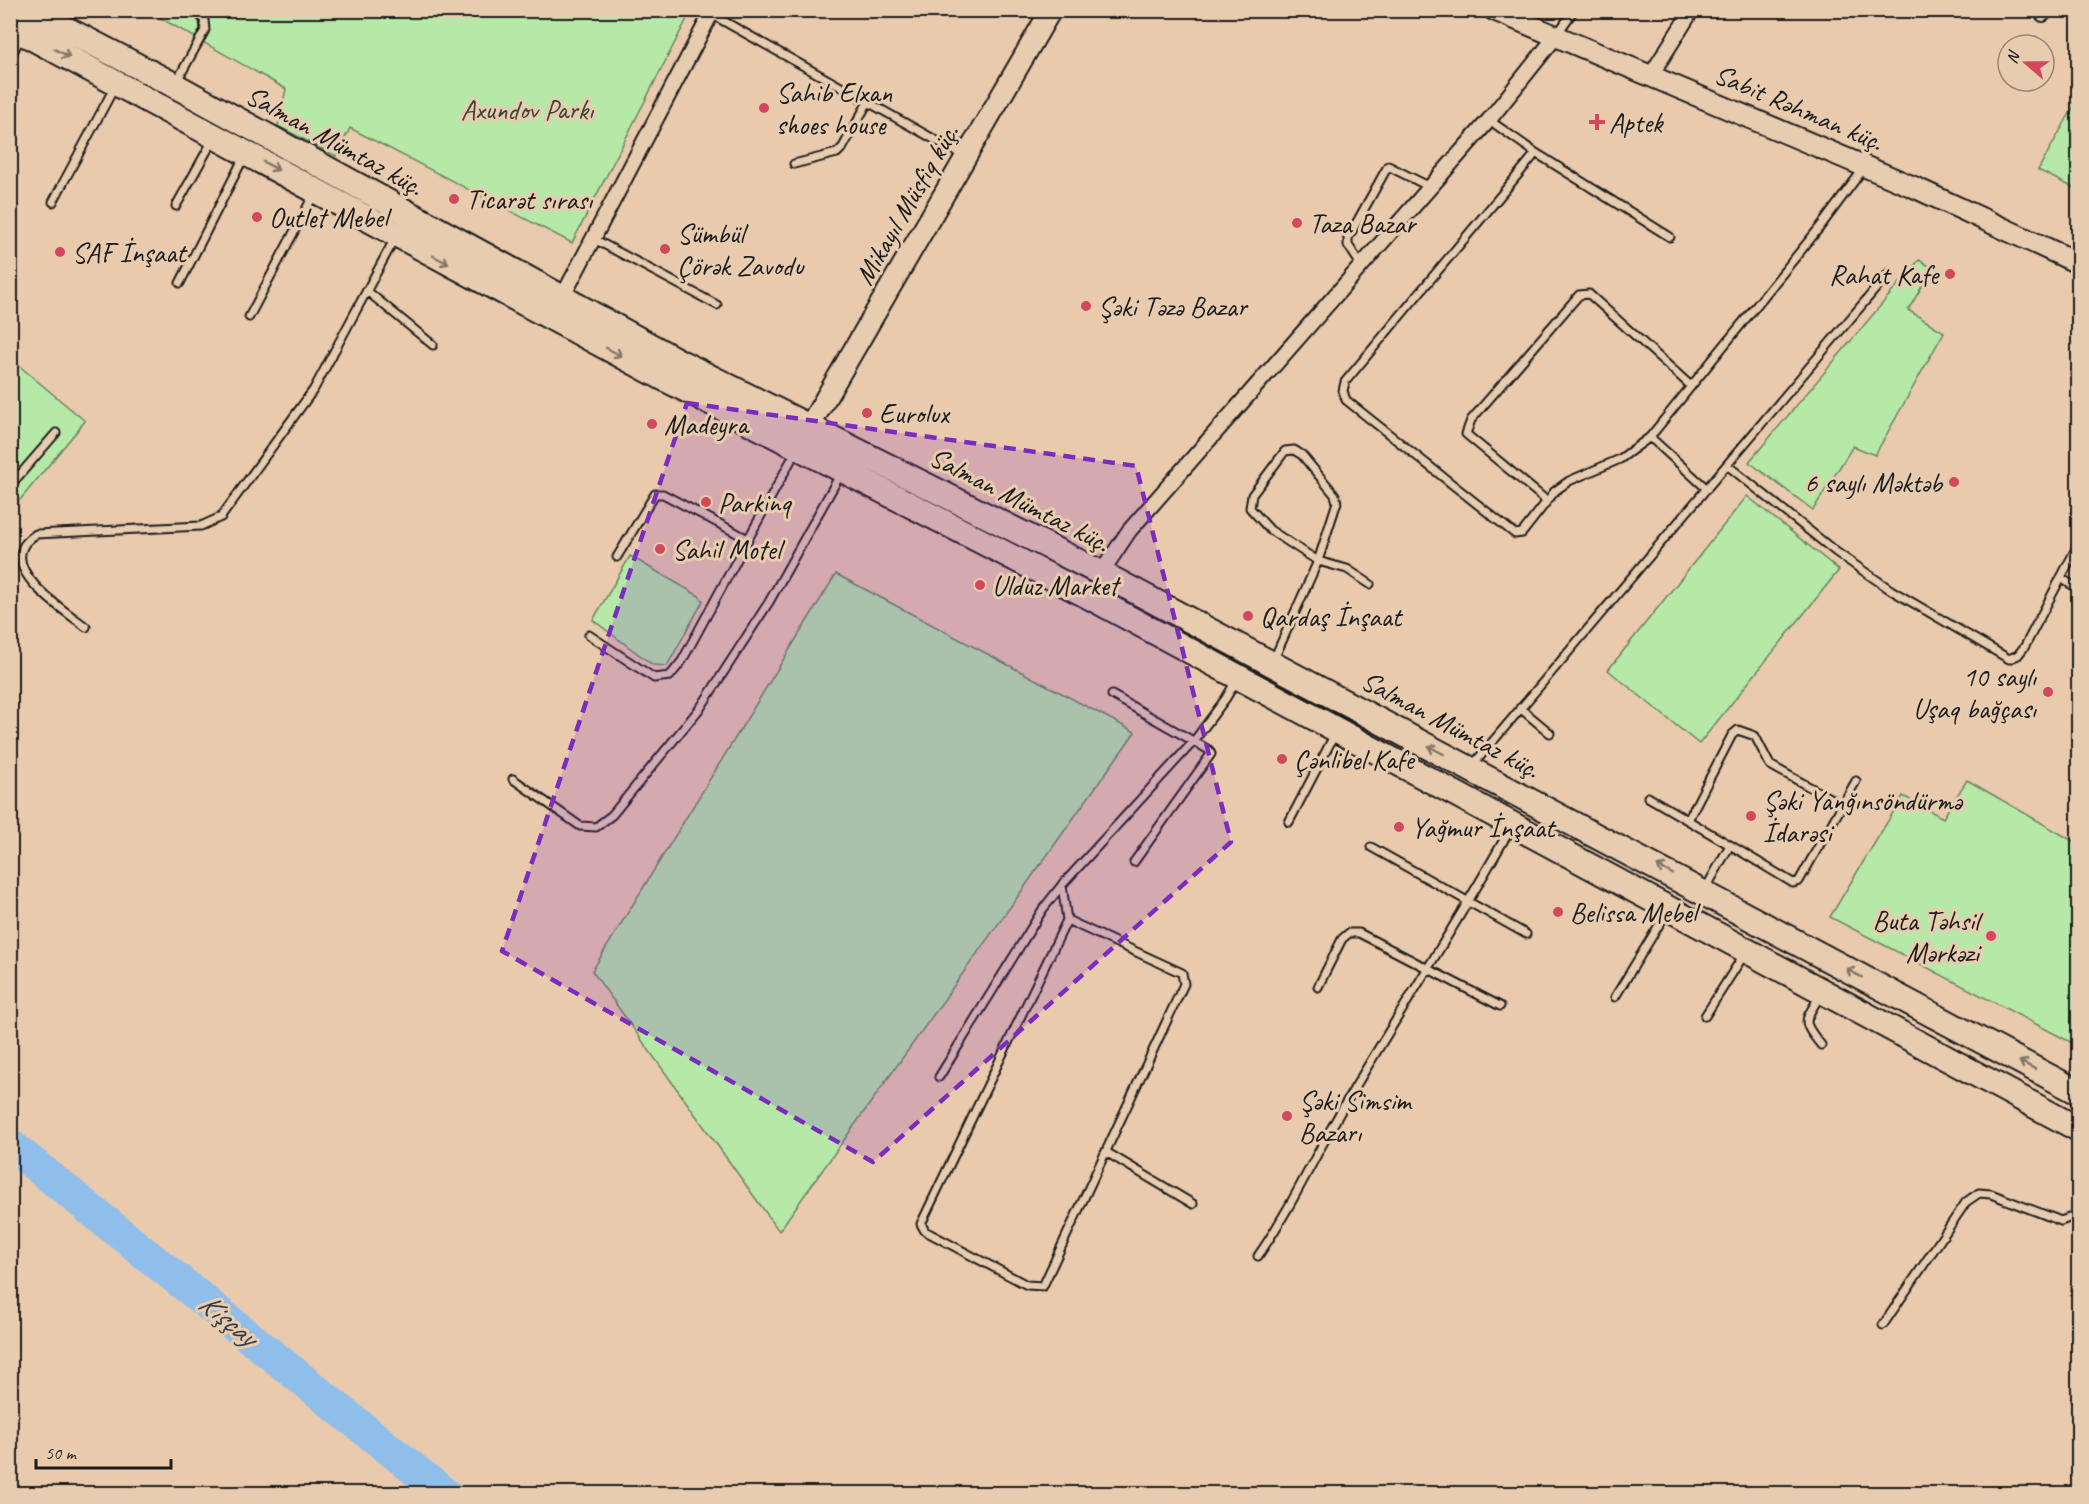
<svg xmlns="http://www.w3.org/2000/svg" width="2089" height="1504" font-family="Caveat,sans-serif">
  <rect width="100%" height="100%" fill="#eacaac"/>
  <filter id="ink" filterUnits="userSpaceOnUse"><feTurbulence type="fractalNoise" baseFrequency=".0167" numOctaves="2"/><feDisplacementMap in="SourceGraphic" scale="12" xChannelSelector="R" yChannelSelector="G"/><feConvolveMatrix kernelMatrix="1 2 1 2 8 2 1 2 1" color-interpolation-filters="sRGB"/></filter>
  <g filter="url(#ink)">
    <path fill="#b6e8a8" stroke="#698262" stroke-width="1.5" d="M 148,11 L 691,11 L 572,243 L 350,128 L 336,156 L 278,126 L 286,89 Z
      M 2078,99 L 2078,190 L 2038,170 Z
      M 1919,260 L 1933,268 L 1908,310 L 1944,332 L 1875,455 L 1853,446 L 1813,510 L 1749,462 Z
      M 11,359 L 85,421 L 11,511 Z
      M 1747,496 L 1839,570 L 1699,744 L 1608,670 Z
      M 630,556 L 699,596 L 703,601 L 667,666 L 653,665 L 593,620 Z
      M 836,574 L 1135,732 L 779,1231 L 592,971 Z
      M 1967,780 L 2078,844 L 2078,1046 L 1830,917 L 1903,796 L 1943,818 Z"/>
    <g fill="none" stroke-linecap="round" stroke-linejoin="round">
      <path stroke="#8fbeea" stroke-width="33" d="M 10,1145 L 445,1494"/>
      <g stroke="#1c1c1c" stroke-width="11">
        <path id="service" d="M 711,14 L 964,156
          M 1558,33 L 1574,10
          M 10,57 L 22,36
          M 177,81 L 205,30 L 204,20 L 196,10
          M 1489,120 L 1536,153 L 1345,382 L 1343,391 L 1346,400 L 1515,534 L 1522,533 L 1555,491 L 1569,481 L 1620,459 L 1650,437 L 1820,227 L 1864,168
          M 1536,153 L 1670,237
          M 794,164 L 837,153 L 843,147 L 868,102
          M 53,202 L 114,88
          M 176,206 L 213,140
          M 594,239 L 717,305
          M 1361,265 L 1348,245 L 1348,238 L 1388,166 L 1430,187
          M 180,283 L 244,157
          M 367,291 L 433,345
          M 249,317 L 313,196
          M 1650,437 L 1707,489
          M 1294,450 L 1302,455 L 1335,495 L 1337,502 L 1318,561 L 1270,530 L 1250,508 L 1252,495 L 1285,451 Z
          M 1727,465 L 1836,552 L 1891,590 L 2009,659 L 2018,655 L 2025,646 L 2078,545
          M 10,486 L 56,433
          M 1547,501 L 1466,434 L 1471,420 L 1579,295 L 1589,294 L 1691,386
          M 617,557 L 655,494 L 663,494 L 748,539
          M 2061,578 L 2078,589
          M 86,627 C 67,612 8,576 23,547 C 25,542 32,537 36,534 L 201,526 L 221,517 L 314,389 L 395,238
          M 589,635 L 654,678 L 670,676 L 682,661 L 796,451
          M 1274,659 L 1318,561 L 1347,569 L 1370,584
          M 1112,695 L 1209,750 L 1211,754 L 1134,862
          M 1520,708 L 1550,733
          M 1472,766 L 1889,273
          M 513,779 L 580,826 L 596,827 L 612,815 L 701,707 L 769,602 L 840,475
          M 1648,797 L 1730,845
          M 1688,820 L 1732,735 L 1738,730 L 1755,736 L 1770,765 L 1842,805
          M 1289,822 L 1336,732
          M 1371,847 L 1526,934
          M 1062,885 L 1067,920 L 1182,973 L 1184,984 L 1043,1286 L 1027,1285 L 925,1231 L 921,1224 L 1067,920
          M 1705,890 L 1730,845 L 1793,883 L 1799,881 L 1856,781
          M 1318,987 L 1342,939 L 1349,933 L 1359,933 L 1500,1006
          M 1821,994 C 1805,1022 1800,1019 1821,1045
          M 1615,997 L 1667,912
          M 1705,1016 L 1745,953
          M 939,1077 L 1043,909 L 1062,885 L 1194,741 L 1226,698 L 1237,679
          M 1106,1152 L 1193,1204
          M 1258,1256 C 1294,1204 1318,1148 1351,1094 C 1404,1005 1461,918 1511,827
          M 1883,1325 L 1966,1202 L 1979,1193 L 1991,1194 L 2061,1221 L 2074,1216 L 2078,1208"/>
      </g>
      <g stroke="#1c1c1c" stroke-width="18">
        <path id="minor" d="M 2043,14 L 2045,10
          M 1651,75 L 1692,10
          M 562,298 L 713,10
          M 1101,573 L 1129,531 L 1489,120 L 1557,35"/>
      </g>
      <g stroke="#1c1c1c" stroke-width="24">
        <path id="secondary" d="M 1494,10 L 1916,188 L 2078,263
          M 809,427 L 1051,10"/>
      </g>
      <g stroke="#1c1c1c" stroke-width="28">
        <path id="trunk" d="M 29,10 L 174,85 L 678,361 L 1101,573 L 2078,1092
          M 10,26 L 665,379 L 1088,596 L 2078,1129"/>
      </g>
      <use href="#service" stroke="#e8ccaf" stroke-width="7"/>
      <use href="#minor" stroke="#e8ccaf" stroke-width="14"/>
      <use href="#secondary" stroke="#e8ccaf" stroke-width="20"/>
      <use href="#trunk" stroke="#e8ccaf" stroke-width="24"/>
    </g>
    <defs><path id="oneway-shaft" d="M-6 0H5M1.5-3L5.5 0L1.5 3" fill="none" stroke-width="1.6" stroke-linecap="round" stroke-linejoin="round" transform="scale(1.5)"/></defs>
    <g stroke="#827466">
      <use href="#oneway-shaft" transform="translate(62 53) rotate(28)"/>
      <use href="#oneway-shaft" transform="translate(271 166) rotate(29)"/>
      <use href="#oneway-shaft" transform="translate(441 260) rotate(28)"/>
      <use href="#oneway-shaft" transform="translate(614 352) rotate(28)"/>
      <use href="#oneway-shaft" transform="translate(1436 750) rotate(-152)"/>
      <use href="#oneway-shaft" transform="translate(1665 870) rotate(-152)"/>
      <use href="#oneway-shaft" transform="translate(1854 973) rotate(-151)"/>
      <use href="#oneway-shaft" transform="translate(2027 1065) rotate(-153)"/>
    </g>
  </g>
  <path fill="#7b2cbf" fill-opacity="0.2" stroke="#7b2cbf" stroke-width="4.5" stroke-dasharray="12 8" stroke-linejoin="round" d="M 687,403 L 1136,466 L 1231,842 L 873,1162 L 502,951 Z"/>
  <g fill="#d1495b" stroke="#e8ccaf" stroke-width="2">
    <circle cx="764" cy="108" r="6"/>
    <path d="M1594 113h6v6h6v6h-6v6h-6v-6h-6v-6h6z"/>
    <circle cx="454" cy="199" r="6"/>
    <circle cx="257" cy="217" r="6"/>
    <circle cx="1297" cy="223" r="6"/>
    <circle cx="665" cy="249" r="6"/>
    <circle cx="60" cy="252" r="6"/>
    <circle cx="1950" cy="274" r="6"/>
    <circle cx="1086" cy="306" r="6"/>
    <circle cx="867" cy="413" r="6"/>
    <circle cx="652" cy="424" r="6"/>
    <circle cx="1954" cy="482" r="6"/>
    <circle cx="706" cy="502" r="6"/>
    <circle cx="660" cy="549" r="6"/>
    <circle cx="980" cy="585" r="6"/>
    <circle cx="1248" cy="616" r="6"/>
    <circle cx="2048" cy="692" r="6"/>
    <circle cx="1282" cy="759" r="6"/>
    <circle cx="1751" cy="816" r="6"/>
    <circle cx="1399" cy="827" r="6"/>
    <circle cx="1558" cy="912" r="6"/>
    <circle cx="1991" cy="936" r="6"/>
    <circle cx="1287" cy="1116" r="6"/>
  </g>
  <g text-anchor="middle" stroke-width="6" stroke-linejoin="round" paint-order="stroke">
    <g font-size="28" fill="#1c1c1c" stroke="#e8ccaf" text-anchor="start">
      <text x="776" y="102">Sahib Elxan<tspan x="776" dy="32">shoes house</tspan></text>
      <text x="1609" y="132">Aptek</text>
      <text x="466" y="209">Ticarət sırası</text>
      <text x="269" y="227">Outlet Mebel</text>
      <text x="1309" y="233">Taza Bazar</text>
      <text x="677" y="243">Sümbül<tspan x="677" dy="32">Çörək Zavodu</tspan></text>
      <text x="72" y="262">SAF İnşaat</text>
      <text x="1938" y="284" text-anchor="end">Rahat Kafe</text>
      <text x="1098" y="316">Şəki Təzə Bazar</text>
      <text x="879" y="423">Eurolux</text>
      <text x="664" y="434">Madeyra</text>
      <text x="1942" y="492" text-anchor="end">6 saylı Məktəb</text>
      <text x="718" y="512">Parkinq</text>
      <text x="672" y="559">Sahil Motel</text>
      <text x="992" y="595">Ulduz Market</text>
      <text x="1260" y="626">Qardaş İnşaat</text>
      <text x="2036" y="686" text-anchor="end">10 saylı<tspan x="2036" dy="32">Uşaq bağçası</tspan></text>
      <text x="1294" y="769">Çənlibel Kafe</text>
      <text x="1763" y="810">Şəki Yanğınsöndürmə<tspan x="1763" dy="32">İdarəsi</tspan></text>
      <text x="1411" y="837">Yağmur İnşaat</text>
      <text x="1570" y="922">Belissa Mebel</text>
      <text x="1979" y="930" text-anchor="end">Buta Təhsil<tspan x="1979" dy="32">Mərkəzi</tspan></text>
      <text x="1299" y="1110">Şəki Simsim<tspan x="1299" dy="32">Bazarı</tspan></text>
    </g>
    <g font-size="28" fill="#1c1c1c" stroke="#e8ccaf">
      <text transform="translate(1799 107) rotate(23)" y="10">Sabit Rəhman küç.</text>
      <text transform="translate(335 140) rotate(29)" y="10">Salman Mümtaz küç.</text>
      <text transform="translate(906 204) rotate(-60)" y="10">Mikayıl Müsfiq küç.</text>
      <text transform="translate(1020 499) rotate(27)" y="10">Salman Mümtaz küç.</text>
      <text transform="translate(1451 724) rotate(28)" y="10">Salman Mümtaz küç.</text>
    </g>
    <g font-size="28" fill="#3b4538" stroke="#e8ccaf">
      <text x="527" y="119">Axundov Parkı</text>
    </g>
    <g font-size="30" font-style="italic" fill="#333c45" stroke="#e8ccaf">
      <text transform="translate(228 1319) rotate(39)" y="10">Kişçay</text>
    </g>
  </g>
  <rect width="2089" height="1504" fill="none" stroke="#e8ccaf" stroke-width="36"/>
  <rect x="18" y="18" width="2053" height="1468" fill="none" stroke="#1c1c1c" stroke-width="2" filter="url(#ink)"/>
  <g transform="translate(2026 63) rotate(290)"><circle r="28" fill="#e8ccaf" stroke="#968674" stroke-width="1.5"/>
  <path d="M0-4.5L10 22L0 15L-10 22Z" fill="#d1495b"/>
  <text y="-9" font-size="16" font-weight="bold" text-anchor="middle" fill="#1c1c1c">N</text>
  </g>
  <path d="M36 1459v9h135v-9" fill="none" stroke="#1c1c1c" stroke-width="3"/>
  <text x="45" y="1459" font-size="18" fill="#1c1c1c" stroke="#e8ccaf" stroke-width="4.5" paint-order="stroke">50 m</text>
</svg>
